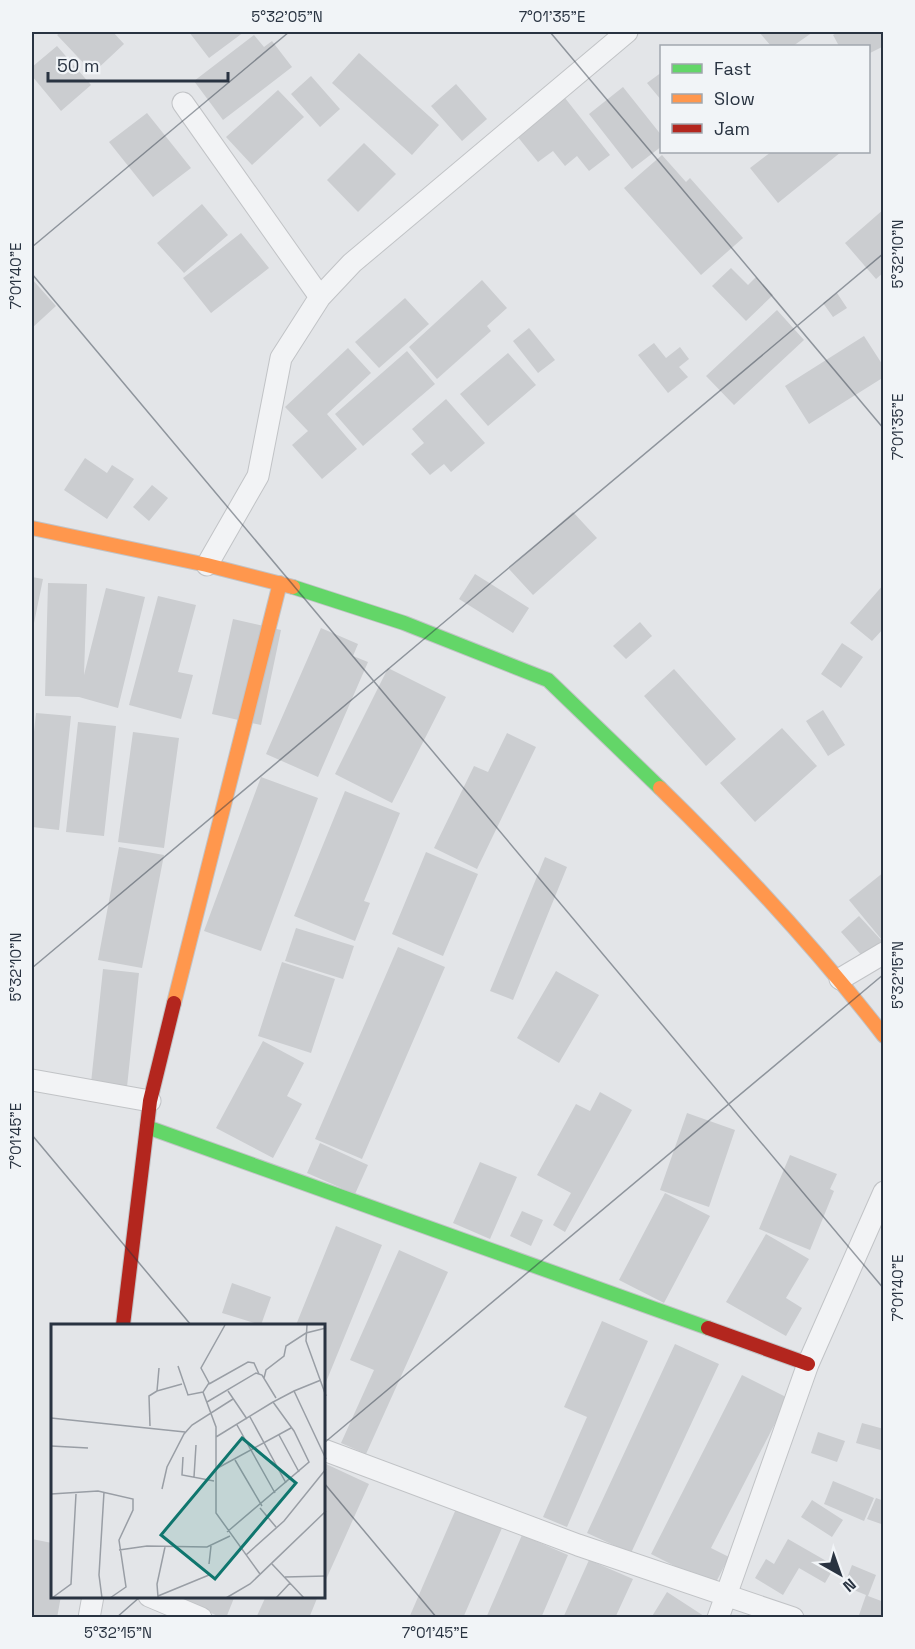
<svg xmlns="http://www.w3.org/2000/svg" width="915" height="1649" font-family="'Space Grotesk',sans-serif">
  <rect width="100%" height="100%" fill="#e3e5e8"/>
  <path fill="#cbcdd0" d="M 61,32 L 113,32 L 124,44 L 93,73 L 57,35 Z
    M 189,32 L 244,32 L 209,58 Z
    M 759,32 L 813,32 L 793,46 L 771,46 Z
    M 838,32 L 881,32 L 884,46 L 868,54 L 868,46 L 839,46 L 833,35 Z
    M 254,35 L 264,47 L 272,41 L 292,67 L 223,120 L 194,81 Z
    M 57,46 L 91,85 L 61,111 L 32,76 L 32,67 Z
    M 359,53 L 439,125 L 412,155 L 332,83 Z
    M 662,72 L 662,101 L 647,83 Z
    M 311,76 L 340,109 L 320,127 L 291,94 Z
    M 456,84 L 487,119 L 462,141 L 431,106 Z
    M 623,87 L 662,136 L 662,146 L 632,169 L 589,114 Z
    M 278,90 L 304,117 L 252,165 L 226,137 Z
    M 565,98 L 610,155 L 589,171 L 577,156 L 565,166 L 553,151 L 538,162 L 517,136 Z
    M 147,113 L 191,168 L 153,197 L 109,142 Z
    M 364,143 L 396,174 L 358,212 L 327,180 Z
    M 771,152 L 841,152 L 778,203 L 750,168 Z
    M 662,155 L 686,182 L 690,178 L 743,238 L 701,275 L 624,188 Z
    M 202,204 L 228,235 L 184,273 L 157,243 Z
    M 884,209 L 884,272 L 876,279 L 845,243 Z
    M 241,233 L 269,268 L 211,313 L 183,278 Z
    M 731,268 L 748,285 L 756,277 L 773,295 L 746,321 L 712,286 Z
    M 32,279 L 56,306 L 32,328 Z
    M 482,280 L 507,308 L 487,326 L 491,331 L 437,379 L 409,347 Z
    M 837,293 L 847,308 L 833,317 L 823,303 Z
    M 405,298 L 429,324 L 379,368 L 355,342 Z
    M 777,310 L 804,340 L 734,405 L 706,376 Z
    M 529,328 L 555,360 L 538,373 L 513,341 Z
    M 864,336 L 884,367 L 884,377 L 809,424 L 785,386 Z
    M 654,343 L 666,358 L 680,347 L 689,359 L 679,367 L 688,377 L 668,393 L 638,355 Z
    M 348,348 L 371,373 L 327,414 L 357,449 L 322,479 L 292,445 L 308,431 L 285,407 Z
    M 407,351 L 435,384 L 363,446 L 335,414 Z
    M 508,353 L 536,385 L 488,426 L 460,394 Z
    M 446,399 L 485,443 L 451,472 L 444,464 L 430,475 L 411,454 L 424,443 L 412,429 Z
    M 85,458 L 107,473 L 112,465 L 134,479 L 107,519 L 64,490 Z
    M 152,485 L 168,498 L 149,521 L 133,507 Z
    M 573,512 L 597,538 L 533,595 L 509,569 Z
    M 475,574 L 529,608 L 513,633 L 459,599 Z
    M 32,577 L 43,579 L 33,628 L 32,628 Z
    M 48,583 L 87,584 L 84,675 L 106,588 L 145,597 L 118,708 L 79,697 L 45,696 Z
    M 884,584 L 884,628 L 872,641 L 850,623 Z
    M 158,596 L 196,605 L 178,672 L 193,675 L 181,719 L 129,705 Z
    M 233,619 L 281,630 L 261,725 L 212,714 Z
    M 640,622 L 652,636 L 626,659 L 613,646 Z
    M 321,628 L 358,644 L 353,656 L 368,662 L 318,777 L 266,754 Z
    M 842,643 L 863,657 L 841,688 L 821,674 Z
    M 388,668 L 446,697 L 392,803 L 335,774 Z
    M 674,669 L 736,739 L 706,766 L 644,696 Z
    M 823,710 L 845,745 L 828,756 L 806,721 Z
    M 36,713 L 71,716 L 59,830 L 32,827 L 32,751 Z
    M 78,722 L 116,726 L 104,836 L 66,832 Z
    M 782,728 L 817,766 L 755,822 L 720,783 Z
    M 133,732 L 179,738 L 164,848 L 118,842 Z
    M 507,733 L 536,747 L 477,869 L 434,848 L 474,766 L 488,772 Z
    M 261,777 L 318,798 L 261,951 L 204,931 Z
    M 345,791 L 400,813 L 364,901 L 370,903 L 355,941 L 294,916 Z
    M 119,847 L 164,855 L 142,968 L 98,960 Z
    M 426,852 L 478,874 L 443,956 L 392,934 Z
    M 545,857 L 567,867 L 513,1000 L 490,991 Z
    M 884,872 L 884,939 L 882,940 L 849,900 Z
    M 859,916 L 882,941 L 863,957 L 841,932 Z
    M 296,928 L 354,946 L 343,979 L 285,961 Z
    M 398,947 L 445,967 L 362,1159 L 315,1139 Z
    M 282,962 L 335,979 L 311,1053 L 258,1036 Z
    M 103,969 L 139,973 L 127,1087 L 91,1083 Z
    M 556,971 L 599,995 L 559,1063 L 517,1038 Z
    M 263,1041 L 304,1063 L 287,1096 L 302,1104 L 273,1158 L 216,1128 Z
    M 600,1092 L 632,1110 L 565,1232 L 553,1225 L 571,1193 L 537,1175 L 576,1104 L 590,1111 Z
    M 687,1113 L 735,1130 L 709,1207 L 660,1190 Z
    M 320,1143 L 368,1165 L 355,1194 L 307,1173 Z
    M 790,1155 L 837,1174 L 830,1189 L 834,1191 L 810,1250 L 759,1229 Z
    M 480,1162 L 517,1177 L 490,1239 L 453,1223 Z
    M 665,1193 L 710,1216 L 664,1303 L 619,1280 Z
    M 522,1211 L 543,1220 L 531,1246 L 510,1236 Z
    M 336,1226 L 382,1245 L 324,1387 L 324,1325 L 296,1325 Z
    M 766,1234 L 809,1259 L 786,1298 L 802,1308 L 786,1336 L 726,1302 Z
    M 399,1250 L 448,1272 L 366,1454 L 341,1443 L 374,1370 L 350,1360 Z
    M 232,1283 L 271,1297 L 261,1325 L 222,1313 Z
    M 602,1321 L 648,1341 L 567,1527 L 543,1517 L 587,1417 L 564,1407 Z
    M 675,1344 L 719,1364 L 631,1553 L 587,1533 Z
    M 742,1375 L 788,1398 L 711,1548 L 729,1557 L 714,1586 L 651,1554 Z
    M 862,1423 L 884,1429 L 884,1451 L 856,1443 Z
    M 818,1432 L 845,1441 L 837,1462 L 811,1453 Z
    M 326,1464 L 369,1484 L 324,1584 L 324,1468 Z
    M 833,1481 L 874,1498 L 864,1521 L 824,1504 Z
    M 876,1498 L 884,1501 L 884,1525 L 867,1519 Z
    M 812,1500 L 843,1520 L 832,1537 L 801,1517 Z
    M 456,1509 L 502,1528 L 463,1618 L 409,1618 Z
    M 522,1535 L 568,1555 L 541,1618 L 486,1618 Z
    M 32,1539 L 52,1543 L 52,1596 L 61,1596 L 57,1618 L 32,1618 Z
    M 788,1539 L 835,1566 L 825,1583 L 799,1568 L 783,1595 L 755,1578 L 766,1559 L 774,1564 Z
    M 589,1560 L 633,1579 L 615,1618 L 563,1618 Z
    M 852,1565 L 876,1575 L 868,1596 L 884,1602 L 884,1618 L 858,1618 L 866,1595 L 844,1586 Z
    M 667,1592 L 707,1618 L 651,1618 Z
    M 175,1596 L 230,1596 L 234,1598 L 226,1618 L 222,1618 Z
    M 266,1596 L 318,1596 L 309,1618 L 256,1618 Z"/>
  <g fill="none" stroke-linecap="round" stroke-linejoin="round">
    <g stroke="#c1c3c6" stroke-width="23">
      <path id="street" d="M 183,103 L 320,297
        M 207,565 L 258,476 L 281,358 L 320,297 L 352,263 L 627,32
        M 840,979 L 884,953
        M 32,1080 L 150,1101
        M 324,1450 L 578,1545 L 793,1618
        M 149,1596 L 201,1618
        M 89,1618 L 93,1596
        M 718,1618 L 808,1364 L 884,1192"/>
    </g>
    <g stroke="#c1c3c6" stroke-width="16">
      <path id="fast" d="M 293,587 L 404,623 L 548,680 L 660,788
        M 147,1127 L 708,1328"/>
    </g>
    <g stroke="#c1c3c6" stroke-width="16">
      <path id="slow" d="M 32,528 L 207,565 L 293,587
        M 660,788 C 740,866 816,948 884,1036
        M 174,1003 L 280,583"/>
    </g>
    <g stroke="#c1c3c6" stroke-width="16">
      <path id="jam" d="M 123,1325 L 150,1101 L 174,1003
        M 708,1328 L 808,1364"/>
    </g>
    <use href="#street" stroke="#f2f3f5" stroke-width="21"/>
    <use href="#fast" stroke="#63d668" stroke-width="14"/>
    <use href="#slow" stroke="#ff974d" stroke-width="14"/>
    <use href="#jam" stroke="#b3261e" stroke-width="14"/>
  </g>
  <path fill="none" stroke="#293341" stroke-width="1.5" stroke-opacity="0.45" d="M 550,32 L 884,429M 32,247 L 289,32M 32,274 L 884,1289M 32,968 L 884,253M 32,1135 L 191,1325M 324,1443 L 884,974M 324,1483 L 437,1618M 116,1618 L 141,1596"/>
  <g transform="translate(51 1324)">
    <rect width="274" height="274" fill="#e3e5e8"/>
    <path fill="none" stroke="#999ea5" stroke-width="1.5" d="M 174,1 L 150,44 L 158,59 L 152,68 L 165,103 L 165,189 L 209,250M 256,1 L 255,17 L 275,72M 127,42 L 137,71 L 152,68M 108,44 L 106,67 L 131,60M 213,54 L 215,46 L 233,32 L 235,22 L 255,9 L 275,4M 270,56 L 243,67 L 275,135M 158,60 L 197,38 L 203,39 L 208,50M 177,67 L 196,95M 156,78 L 205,49 L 211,51 L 225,74M 199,93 L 235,159M 0,94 L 134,108M 186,101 L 224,169M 99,102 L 98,72 L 106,67M 228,111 L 248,148M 165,113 L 222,78M 0,122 L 37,124M 132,133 L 131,151 L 163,157M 184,136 L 211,182M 163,146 L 240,104M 143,153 L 145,121M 111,165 L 116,143 L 133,110 L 141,101 L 182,75M 0,170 L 47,167 L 82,175 L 82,186 L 68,216 L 75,263 L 59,274M 209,184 L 225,203M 176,208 L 258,138 L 243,107 L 222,78 L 243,67M 68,226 L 96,222 L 156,223 L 179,212M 195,231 L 233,197 L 275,145M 158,240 L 160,222M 221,240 L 253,274M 234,253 L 275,252M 107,272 L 158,251M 107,273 L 106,260 L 114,223M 1,274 L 20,260 L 25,170M 51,274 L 48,251 L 53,168M 175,274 L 199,260 L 275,187M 225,274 L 239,259"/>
    <path fill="#0f766e" fill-opacity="0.15" stroke="#0f766e" stroke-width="3" d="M 191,114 L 245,159 L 164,255 L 110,211 Z"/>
    <rect width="274" height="274" fill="none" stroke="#293341" stroke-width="3"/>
  </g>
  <rect width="915" height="1649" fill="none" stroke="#f1f4f7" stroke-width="66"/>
  <rect x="660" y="45" width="210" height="108" fill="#f1f4f7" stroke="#a1a7ae" stroke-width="1.5"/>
  <rect x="672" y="64" width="30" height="9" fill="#63d668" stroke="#a1a7ae" stroke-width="1.5"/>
  <text x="714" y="75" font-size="18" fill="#293341">Fast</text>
  <rect x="672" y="94" width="30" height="9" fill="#ff974d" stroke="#a1a7ae" stroke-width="1.5"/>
  <text x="714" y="105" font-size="18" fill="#293341">Slow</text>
  <rect x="672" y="124" width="30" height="9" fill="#b3261e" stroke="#a1a7ae" stroke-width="1.5"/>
  <text x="714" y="135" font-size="18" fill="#293341">Jam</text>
  <g transform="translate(840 1574) rotate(140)" stroke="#f1f4f7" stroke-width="4.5" paint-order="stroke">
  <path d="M0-4.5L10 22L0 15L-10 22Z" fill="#293341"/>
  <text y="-9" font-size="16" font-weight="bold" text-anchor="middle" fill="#293341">N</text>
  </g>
  <path d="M48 72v9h180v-9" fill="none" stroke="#293341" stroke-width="3"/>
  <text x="57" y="72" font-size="18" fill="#293341" stroke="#f1f4f7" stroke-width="4.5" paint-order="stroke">50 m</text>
  <rect x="33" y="33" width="849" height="1583" fill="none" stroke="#293341" stroke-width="2"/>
  <g font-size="15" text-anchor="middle" fill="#293341">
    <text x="287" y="22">5°32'05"N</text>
    <text x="552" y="22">7°01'35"E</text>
    <text transform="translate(898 254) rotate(-90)" y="5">5°32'10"N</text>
    <text transform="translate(16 276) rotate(-90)" y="5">7°01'40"E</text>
    <text transform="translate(898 427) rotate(-90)" y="5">7°01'35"E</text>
    <text transform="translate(16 967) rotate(-90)" y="5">5°32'10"N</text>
    <text transform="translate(898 975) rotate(-90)" y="5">5°32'15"N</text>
    <text transform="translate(16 1136) rotate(-90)" y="5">7°01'45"E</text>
    <text transform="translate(898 1288) rotate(-90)" y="5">7°01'40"E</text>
    <text x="118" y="1638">5°32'15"N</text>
    <text x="435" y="1638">7°01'45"E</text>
  </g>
</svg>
